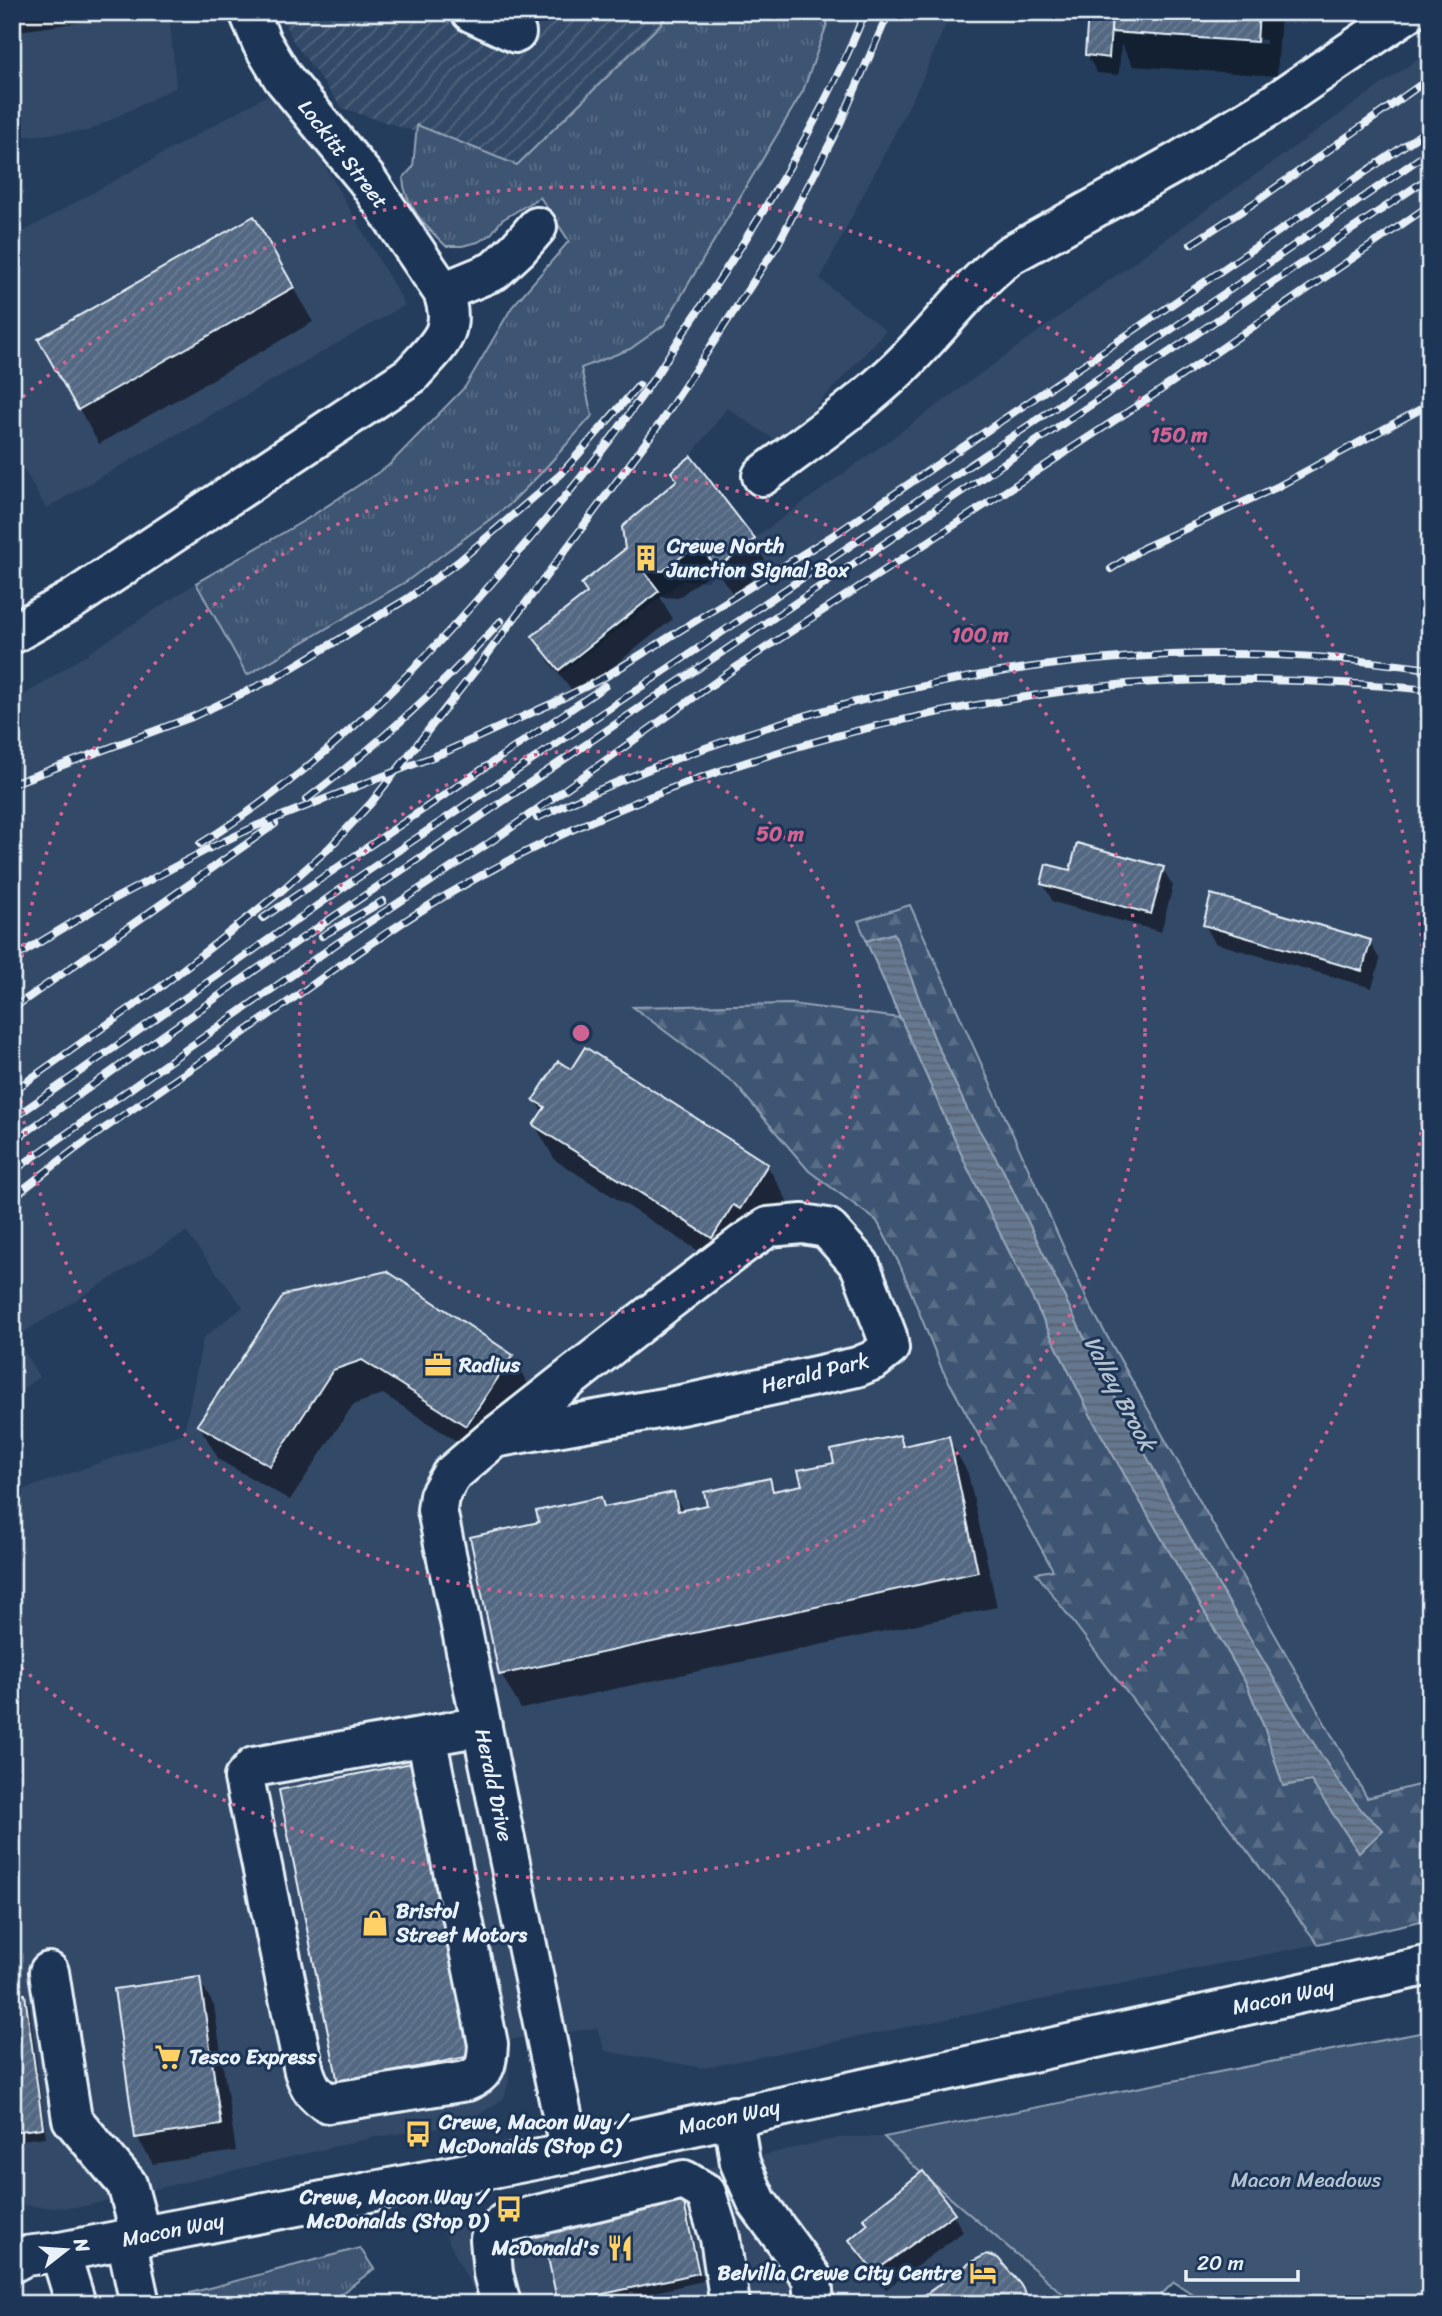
<svg xmlns="http://www.w3.org/2000/svg" width="1442" height="2316" font-family="Sriracha,sans-serif">
  <defs>
    <pattern id="industrial-furrows" width="10" height="10" patternUnits="userSpaceOnUse" patternTransform="scale(1.75)"><rect width="10" height="10" fill="#334a68"/><path d="M-1 1l2-2M0 10L10 0M9 11l2-2" fill="none" stroke="#51657e"/></pattern>
    <pattern id="grass-tufts" width="24" height="20" patternUnits="userSpaceOnUse" patternTransform="scale(1.75)"><rect width="24" height="20" fill="#3e5472"/><path d="M3 7l-1-3M5 7V3M7 7l1-3M15 17l-1-3M17 17v-4M19 17l1-3" fill="none" stroke="#5a6d87"/></pattern>
    <pattern id="forest-firs" width="22" height="20" patternUnits="userSpaceOnUse" patternTransform="scale(1.75)"><rect width="22" height="20" fill="#3e5472"/><path d="M5 1l3.5 6h-7zM16 11l3.5 6h-7z" fill="#5a6d87"/></pattern>
    <pattern id="water-rules" width="6" height="5" patternUnits="userSpaceOnUse" patternTransform="scale(1.75)"><rect width="6" height="5" fill="#657890"/><path d="M0 2.5h6" fill="none" stroke="#576270"/></pattern>
    <pattern id="building-hatch" width="6" height="6" patternUnits="userSpaceOnUse" patternTransform="scale(1.75)"><rect width="6" height="6" fill="#536782"/><path d="M-1 1l2-2M0 6l6-6M5 7l2-2" fill="none" stroke="#6c7d94"/></pattern>
  </defs>
  <rect width="100%" height="100%" fill="#253d5d"/>
  <filter id="ink" filterUnits="userSpaceOnUse"><feTurbulence type="fractalNoise" baseFrequency=".0143" numOctaves="2"/><feDisplacementMap in="SourceGraphic" scale="14" xChannelSelector="R" yChannelSelector="G"/><feConvolveMatrix kernelMatrix="1 2 1 2 8 2 1 2 1" color-interpolation-filters="sRGB"/></filter>
  <g filter="url(#ink)">
    <path fill="#334a68" d="M 12,12 L 169,12 L 176,87 L 88,131 L 12,137 Z
      M 667,12 L 951,12 L 921,82 L 820,279 L 886,331 L 781,444 L 727,408 L 691,456 L 671,472 L 677,480 L 622,526 L 625,549 L 581,584 L 587,593 L 533,636 L 561,673 L 682,581 L 707,581 L 759,535 L 1181,228 L 1430,50 L 1430,1782 L 1367,1798 L 900,1018 L 791,1004 L 634,1007 L 734,1083 L 809,1171 L 877,1221 L 900,1265 L 942,1369 L 1053,1570 L 1036,1574 L 1318,1944 L 704,2068 L 605,2051 L 597,2028 L 508,2040 L 509,2082 L 504,2098 L 485,2111 L 455,2126 L 375,2137 L 80,2207 L 54,2208 L 12,2204 L 12,1497 L 14,1493 L 184,1433 L 203,1338 L 243,1307 L 186,1232 L 16,1337 L 39,1377 L 12,1396 L 12,703 L 196,583 L 307,519 L 387,466 L 465,387 L 512,307 L 569,241 L 540,197 L 662,23 Z
      M 280,88 L 405,305 L 46,508 L 12,449 L 12,238 Z
      M 843,2137 L 884,2137 L 921,2173 L 1075,2304 L 480,2304 L 442,2228 Z"/>
    <path fill="url(#industrial-furrows)" d="M 280,12 L 667,12 L 662,23 L 517,165 L 342,108 L 293,41 Z"/>
    <path fill="url(#grass-tufts)" stroke="#93a2b5" stroke-width="2" d="M 667,12 L 827,12 L 827,24 L 803,91 L 664,325 L 630,349 L 581,368 L 592,416 L 540,474 L 508,506 L 407,581 L 247,675 L 196,583 L 307,519 L 388,466 L 465,387 L 512,307 L 569,241 L 540,197 L 502,220 L 491,234 L 478,242 L 462,246 L 446,246 C 427,228 404,205 403,178 L 413,167 L 417,125 L 517,165 L 662,23 Z
      M 360,2248 L 374,2269 L 327,2304 L 188,2304 L 190,2293 Z"/>
    <path fill="url(#forest-firs)" stroke="#93a2b5" stroke-width="2" d="M 910,905 L 1090,1306 L 1367,1798 L 1430,1782 L 1430,1919 L 1318,1944 L 1036,1573 L 1053,1570 L 942,1369 L 900,1265 L 877,1221 L 809,1171 L 734,1083 L 633,1007 L 791,1004 L 900,1018 L 858,921 Z"/>
    <path fill="#3e5472" stroke="#93a2b5" stroke-width="2" d="M 1430,2031 L 1430,2304 L 1208,2304 L 1174,2282 L 1161,2295 L 1167,2304 L 1075,2304 L 921,2173 L 884,2137 Z"/>
    <path fill="url(#water-rules)" stroke="#99a8ba" stroke-width="2" d="M 894,933 L 935,1040 L 968,1111 L 1003,1170 L 1094,1358 L 1190,1537 L 1295,1714 L 1336,1778 L 1364,1813 L 1383,1830 L 1359,1853 L 1311,1781 L 1283,1786 L 1264,1727 L 1247,1685 L 1095,1424 L 967,1167 L 866,941 Z"/>
    <path fill="#0007" fill-rule="evenodd" d="M 12,12 L 145,12 L 145,13 L 12,32 Z
      M 1090,12 L 1281,12 L 1277,76 L 1133,66 L 1121,44 L 1119,75 L 1097,73 L 1087,55 ZM 1133,31 L 1266,40 L 1266,44 L 1133,35 Z
      M 253,219 L 313,322 L 99,444 L 40,340 Z
      M 691,459 L 753,540 L 769,567 L 733,594 L 715,569 L 678,598 L 660,597 L 673,619 L 576,696 L 550,663 L 535,637 L 588,594 L 627,549 L 678,481 L 673,473 Z
      M 1163,869 L 1173,886 L 1161,932 L 1053,902 L 1043,884 L 1071,872 Z
      M 1205,925 L 1370,942 L 1380,960 L 1372,988 L 1215,943 Z
      M 585,1049 L 767,1165 L 787,1200 L 760,1243 L 732,1272 L 555,1160 L 535,1125 L 543,1113 L 535,1100 L 571,1072 Z
      M 285,1297 L 512,1356 L 532,1391 L 486,1460 L 383,1394 L 353,1405 L 290,1500 L 219,1460 L 199,1425 Z
      M 900,1437 L 906,1447 L 948,1438 L 968,1473 L 997,1607 L 521,1709 L 501,1674 L 541,1523 L 600,1499 L 606,1509 L 674,1494 L 684,1512 L 709,1506 L 770,1480 L 777,1492 L 804,1487 L 836,1464 Z
      M 431,1800 L 490,2091 L 360,2117 L 340,2082 Z
      M 199,1979 L 214,2006 L 236,2151 L 153,2164 L 137,2137 Z
      M 24,1995 L 29,2004 L 46,2137 L 12,2141 L 12,1997 Z
      M 685,2199 L 703,2281 L 602,2304 L 560,2304 L 549,2253 L 519,2259 L 514,2251 Z
      M 953,2214 L 963,2232 L 886,2289 L 861,2259 L 851,2241 Z"/>
    <path fill="url(#building-hatch)" stroke="#e8f1f8" stroke-width="2" d="M 1088,12 L 1112,12 L 1109,58 L 1085,55 Z
      M 1112,12 L 1259,12 L 1257,42 L 1111,32 Z
      M 254,216 L 294,287 L 78,410 L 38,339 Z
      M 691,456 L 755,539 L 717,568 L 698,544 L 663,571 L 643,570 L 659,591 L 559,670 L 532,636 L 587,593 L 581,584 L 625,549 L 622,527 L 677,480 L 671,472 Z
      M 1077,843 L 1164,867 L 1151,914 L 1041,884 L 1046,864 L 1070,870 Z
      M 1211,894 L 1371,940 L 1362,971 L 1203,925 Z
      M 585,1047 L 768,1164 L 740,1209 L 733,1205 L 712,1238 L 533,1125 L 545,1107 L 533,1100 L 558,1061 L 571,1069 Z
      M 387,1271 L 513,1355 L 466,1426 L 362,1360 L 333,1370 L 270,1466 L 197,1425 L 284,1295 Z
      M 900,1435 L 903,1446 L 949,1436 L 978,1572 L 499,1675 L 470,1537 L 539,1522 L 536,1511 L 601,1497 L 604,1507 L 674,1492 L 678,1511 L 707,1505 L 704,1492 L 770,1478 L 773,1491 L 802,1485 L 798,1470 L 834,1463 L 831,1450 Z
      M 412,1763 L 471,2056 L 338,2083 L 279,1790 Z
      M 200,1977 L 221,2125 L 135,2138 L 114,1989 Z
      M 25,1994 L 43,2128 L 12,2132 L 12,1995 Z
      M 923,2171 L 955,2213 L 874,2272 L 849,2240 L 868,2224 L 863,2218 Z
      M 681,2189 L 699,2273 L 558,2304 L 545,2244 L 512,2252 L 507,2228 Z
      M 987,2254 L 998,2258 L 1020,2284 L 1032,2304 L 912,2304 L 971,2262 Z"/>
    <g fill="none" stroke-linecap="round" stroke-linejoin="round">
      <g stroke="#e8f1f8" stroke-width="44">
        <path id="minor" d="M 471,12 L 516,33
          M 443,292 L 494,271 L 518,249 L 537,227
          M 762,476 C 808,441 859,407 901,366 C 938,330 969,286 1010,255 L 1179,161 L 1272,105 L 1408,12
          M 12,634 L 72,600 L 411,375 C 437,345 458,334 443,292 L 367,180 L 283,78 L 262,43 L 249,12
          M 494,1438 L 686,1404 L 857,1367 L 874,1360 L 889,1348 L 887,1336 L 860,1265 L 827,1228 L 803,1224 L 768,1227 L 743,1244 L 668,1301 L 494,1438 L 451,1475 L 439,1496 L 437,1510 L 570,2153
          M 426,1736 L 488,2044 C 487,2064 486,2073 467,2081 L 328,2103 C 314,2095 309,2087 304,2071 L 244,1778 L 254,1767 L 482,1726
          M 49,1972 L 72,2119 L 127,2184 L 141,2236
          M 733,2116 L 740,2163 L 757,2202 L 812,2278 L 814,2304
          M 126,2239 L 140,2304
          M 60,2252 L 76,2304
          M 501,2304 L 493,2273 L 490,2239 L 504,2223 L 684,2180 L 706,2193 L 720,2238 L 730,2304"/>
      </g>
      <g stroke="#e8f1f8" stroke-width="44">
        <path id="major" d="M 12,2263 L 25,2256 L 60,2252 L 570,2153 L 1430,1965"/>
      </g>
      <use href="#minor" stroke="#1d3557" stroke-width="38"/>
      <use href="#major" stroke="#1d3557" stroke-width="38"/>
      <g stroke="#e8f1f8" stroke-width="8">
        <path id="rail" d="M 1191,244 L 1257,201 L 1430,78
          M 1111,569 L 1143,548 L 1277,487 L 1430,404
          M 12,784 L 192,717 L 273,679 L 407,599 L 458,562 L 561,474 L 639,385
          M 306,800 C 376,746 443,686 501,621
          M 537,818 C 751,716 990,653 1229,654 C 1296,654 1363,660 1430,669
          M 200,844 C 315,773 410,678 497,577 C 545,521 594,465 636,404 C 655,378 672,350 690,323 C 757,225 821,123 865,12
          M 97,908 L 210,848 L 256,826 L 445,752 L 551,704 L 605,677 L 840,531 L 1430,128
          M 263,918 L 605,686
          M 322,936 L 383,901
          M 12,959 L 105,903
          M 162,986 L 280,892 L 329,848 L 371,803 L 481,663 L 661,422 L 778,244 L 839,126 L 889,12
          M 12,1009 L 275,824
          M 12,1092 L 170,980
          M 12,1119 L 341,889 L 1237,285 L 1430,151
          M 12,1142 L 257,969 L 654,698 L 1430,177
          M 12,1172 L 339,942 L 498,837 L 738,666 L 1155,394 L 1430,205
          M 12,1198 C 33,1182 53,1166 74,1150 C 144,1100 215,1053 285,1004 C 337,968 386,931 440,899 C 618,793 822,728 1026,697 C 1070,690 1113,684 1157,682 C 1248,677 1339,681 1430,690"/>
      </g>
      <use href="#rail" stroke="#1d3557" stroke-width="5" stroke-dasharray="16" stroke-linecap="butt"/>
    </g>
  </g>
  <g fill="none" stroke="#cf6492" stroke-width="3.5" stroke-dasharray="3.5 7">
    <circle cx="581" cy="1033" r="282"/>
    <circle cx="581" cy="1033" r="564"/>
    <path d="M15 404A846 846 0 1 1 15 1662"/>
  </g>
  <defs>
    <g id="building-bare" transform="scale(2.1)"><path d="M-4-6H4V6H1V3H-1V6H-4ZM-2.5-4.3h1.7v1.8h-1.7ZM.8-4.3h1.7v1.8H.8ZM-2.5-1h1.7V.8h-1.7ZM.8-1h1.7V.8H.8Z" fill="#ffd166" stroke="#1d3557" stroke-width="2.5" paint-order="stroke"/></g>
    <g id="office-bare" transform="scale(2.1)"><path d="M-6-3h4V-5.5h4V-3h4V5H-6ZM-1-4.5V-3h2v-1.5ZM-6 0V1H6V0Z" fill="#ffd166" stroke="#1d3557" stroke-width="2.5" paint-order="stroke"/></g>
    <g id="shop-bare" transform="scale(2.1)"><path d="M-5-2.5h2.3a2.7 3.5 0 0 1 5.4 0H5L5.5 6h-11ZM-1.5-2.5h3a1.5 2.3 0 0 0-3 0Z" fill="#ffd166" stroke="#1d3557" stroke-width="2.5" paint-order="stroke"/></g>
    <g id="supermarket-bare" transform="scale(2.1)"><path d="M-6-5.5h2.5l.6 2H6L4.5 2H-2.5L-4.4-4H-6ZM-1.5 3.2a1.3 1.3 0 1 0 .1 0ZM3 3.2a1.3 1.3 0 1 0 .1 0Z" fill="#ffd166" stroke="#1d3557" stroke-width="2.5" paint-order="stroke"/></g>
    <g id="bus-bare" transform="scale(2.1)"><path d="M-5-6H5V4H4V6H2V4H-2V6H-4V4H-5ZM-3.5-4V0h7V-4ZM-3.5 1.2v1.5H-2V1.2ZM2 1.2v1.5H3.5V1.2Z" fill="#ffd166" stroke="#1d3557" stroke-width="2.5" paint-order="stroke"/></g>
    <g id="restaurant-bare" transform="scale(2.1)"><path d="M-5-6h1v4h1v-4h1v4h1v-4h1v5L-1.5 .5V6h-2V.5L-5-1ZM5-6V6H3V1.5H1.5Q1.5-4 5-6Z" fill="#ffd166" stroke="#1d3557" stroke-width="2.5" paint-order="stroke"/></g>
    <g id="hotel-bare" transform="scale(2.1)"><path d="M-6-4.5h1.5V1H6V5H4.5V3h-9V5H-6ZM-4 0a1.8 1.8 0 1 1 3.6 0ZM.5 0V-2.5h3Q6-2.5 6 0Z" fill="#ffd166" stroke="#1d3557" stroke-width="2.5" paint-order="stroke"/></g>
  </defs>
  <g fill-rule="evenodd">
    <use href="#building-bare" x="646" y="558"/>
    <use href="#office-bare" x="438" y="1365"/>
    <use href="#shop-bare" x="375" y="1923"/>
    <use href="#supermarket-bare" x="168" y="2057"/>
    <use href="#bus-bare" x="418" y="2134"/>
    <use href="#bus-bare" x="509" y="2209"/>
    <use href="#restaurant-bare" x="620" y="2248"/>
    <use href="#hotel-bare" x="983" y="2273"/>
  </g>
  <g text-anchor="middle" stroke-width="6" stroke-linejoin="round" paint-order="stroke">
    <g font-size="21" fill="#e8f1f8" stroke="#1d3557">
      <text transform="translate(343 154) rotate(52)" y="7">Lockitt Street</text>
      <text transform="translate(815 1373) rotate(-14)" y="7">Herald Park</text>
      <text transform="translate(494 1785) rotate(78)" y="7">Herald Drive</text>
      <text transform="translate(1283 1997) rotate(-12)" y="7">Macon Way</text>
      <text transform="translate(729 2117) rotate(-12)" y="7">Macon Way</text>
      <text transform="translate(173 2230) rotate(-11)" y="7">Macon Way</text>
    </g>
    <g font-size="21" font-weight="bold" fill="#e8f1f8" stroke="#1d3557" text-anchor="start">
      <text x="667" y="553">Crewe North<tspan x="667" dy="24">Junction Signal Box</tspan></text>
      <text x="459" y="1372">Radius</text>
      <text x="396" y="1918">Bristol<tspan x="396" dy="24">Street Motors</tspan></text>
      <text x="189" y="2064">Tesco Express</text>
      <text x="439" y="2129">Crewe, Macon Way /<tspan x="439" dy="24">McDonalds (Stop C)</tspan></text>
      <text x="488" y="2204" text-anchor="end">Crewe, Macon Way /<tspan x="488" dy="24">McDonalds (Stop D)</tspan></text>
      <text x="599" y="2255" text-anchor="end">McDonald's</text>
      <text x="962" y="2280" text-anchor="end">Belvilla Crewe City Centre</text>
    </g>
    <g font-size="21" fill="#b5c2d0" stroke="#1d3557">
      <text x="1306" y="2187">Macon Meadows</text>
    </g>
    <g font-size="23" font-style="italic" fill="#b4c1ce" stroke="#1d3557">
      <text transform="translate(1120 1393) rotate(62)" y="8">Valley Brook</text>
    </g>
  </g>
  <circle cx="581" cy="1033" r="10" fill="#cf6492" stroke="#1d3557" stroke-width="3.5"/>
  <g font-size="21" text-anchor="middle" font-weight="bold" fill="#cf6492" stroke="#1d3557" stroke-width="6" stroke-linejoin="round" paint-order="stroke">
    <text x="1179" y="442">150 m</text>
    <text x="980" y="642">100 m</text>
    <text x="780" y="841">50 m</text>
  </g>
  <rect width="1442" height="2316" fill="none" stroke="#1d3557" stroke-width="42"/>
  <rect x="21" y="21" width="1400" height="2274" fill="none" stroke="#e8f1f8" stroke-width="2.5" filter="url(#ink)"/>
  <g transform="translate(66 2250) rotate(73)" stroke="#1d3557" stroke-width="5" paint-order="stroke">
  <path d="M0-5L12 26L0 18L-12 26Z" fill="#e8f1f8"/>
  <text y="-10" font-size="19" font-weight="bold" text-anchor="middle" fill="#e8f1f8">N</text>
  </g>
  <path d="M1186 2270v10h112v-10" fill="none" stroke="#e8f1f8" stroke-width="3.5"/>
  <text x="1197" y="2270" font-size="21" fill="#e8f1f8" stroke="#1d3557" stroke-width="5" paint-order="stroke">20 m</text>
</svg>
